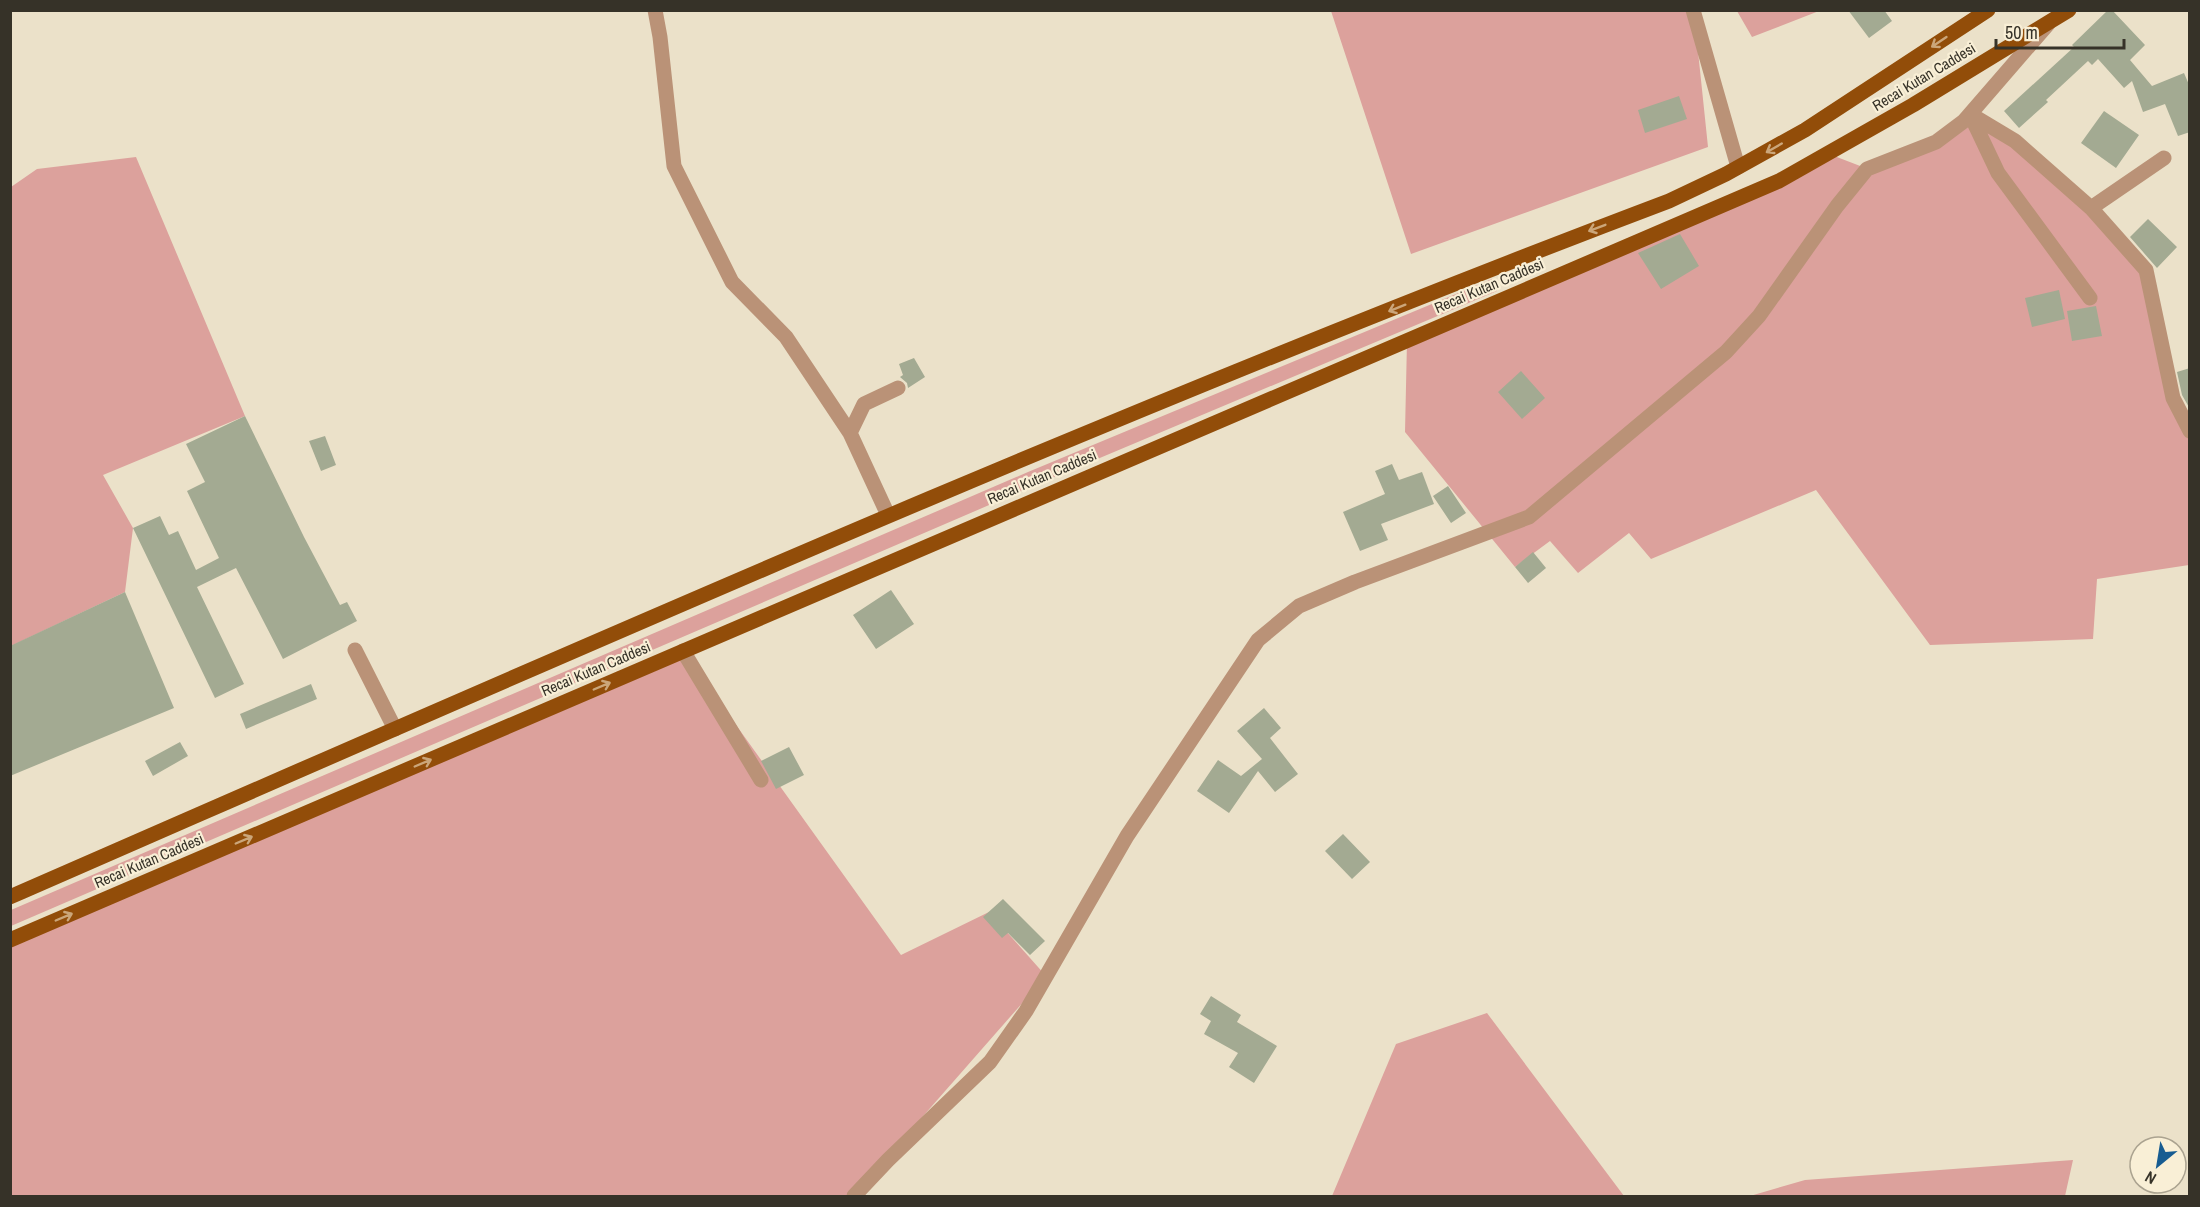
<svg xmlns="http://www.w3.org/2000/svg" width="2200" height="1207" font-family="'Archivo Narrow',sans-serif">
  <rect width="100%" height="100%" fill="#ebe1c9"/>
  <path fill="#dca19c" d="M 1677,10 L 1694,13 L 1708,147 L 1411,254 L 1331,11 Z
    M 1737,11 L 1819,11 L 1752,37 Z
    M 1970,114 L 2015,141 L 2146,270 L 2189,431 L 2189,565 L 2097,579 L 2093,639 L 1930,645 L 1816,490 L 1651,559 L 1629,533 L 1578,573 L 1550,541 L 1515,567 L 1405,432 L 1407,341 L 1829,154 L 1868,169 L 1935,142 Z
    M 136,157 L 245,416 L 103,475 L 133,528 L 125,592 L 11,646 L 11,187 L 37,169 Z
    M 1492,279 L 1497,291 L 1038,484 L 11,926 L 11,910 L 1028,472 Z
    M 683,651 L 901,955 L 989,912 L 1046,976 L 853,1196 L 11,1196 L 10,939 Z
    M 1487,1013 L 1624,1196 L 1332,1196 L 1396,1044 Z
    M 2073,1160 L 2065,1196 L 1750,1196 L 1805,1180 Z"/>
  <path fill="#a3aa92" d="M 1848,10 L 1884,10 L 1892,21 L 1869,38 Z
    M 2108,10 L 2112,10 L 2145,45 L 2130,60 L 2152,86 L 2184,73 L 2190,87 L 2190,132 L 2178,136 L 2165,104 L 2143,112 L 2132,81 L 2124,88 L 2098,59 L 2092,65 L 2088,61 L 2046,100 L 2048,102 L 2019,128 L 2004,111 L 2074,47 L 2072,45 Z
    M 1679,96 L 1687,119 L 1645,133 L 1638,110 Z
    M 2104,111 L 2139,135 L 2116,168 L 2081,143 Z
    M 2148,219 L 2177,247 L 2157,268 L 2130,237 Z
    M 1680,234 L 1699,266 L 1661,289 L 1638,253 Z
    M 2059,290 L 2065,319 L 2032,327 L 2025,298 Z
    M 2096,306 L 2102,336 L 2072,341 L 2067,311 Z
    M 914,358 L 925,377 L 908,388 L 907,383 L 900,377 L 903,375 L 899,364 Z
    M 2190,368 L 2190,409 L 2182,395 L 2177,372 Z
    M 1521,371 L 1545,398 L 1522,419 L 1498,392 Z
    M 245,416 L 304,537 L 340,605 L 347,602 L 357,621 L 283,659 L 236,568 L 197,587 L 244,684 L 215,698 L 133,528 L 160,516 L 169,535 L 178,531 L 196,570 L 219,558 L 187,491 L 205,482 L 186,444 Z
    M 325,436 L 336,465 L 321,471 L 309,441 Z
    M 1392,464 L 1399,480 L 1422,472 L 1434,504 L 1381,524 L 1388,540 L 1360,551 L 1343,512 L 1385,494 L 1375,471 Z
    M 1448,486 L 1466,513 L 1451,523 L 1433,496 Z
    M 1533,552 L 1546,568 L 1528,583 L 1515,567 Z
    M 891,590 L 914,624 L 876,649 L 853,615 Z
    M 125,592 L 174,708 L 10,776 L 10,646 Z
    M 311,684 L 317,699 L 246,729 L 240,714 Z
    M 1264,708 L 1281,728 L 1270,738 L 1298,774 L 1275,792 L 1258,771 L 1229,813 L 1197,791 L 1218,760 L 1241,776 L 1262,759 L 1237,731 Z
    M 180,742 L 188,756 L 153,776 L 145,761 Z
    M 789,747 L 804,775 L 776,789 L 761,761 Z
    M 1343,834 L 1370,862 L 1352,879 L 1325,851 Z
    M 1003,899 L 1045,941 L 1030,955 L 1008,933 L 1002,938 L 983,917 Z
    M 1211,996 L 1241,1015 L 1237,1022 L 1277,1046 L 1254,1083 L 1229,1067 L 1238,1053 L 1204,1034 L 1211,1021 L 1200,1014 Z"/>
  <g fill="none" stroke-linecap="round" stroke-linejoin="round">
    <path stroke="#ba9277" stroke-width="15" d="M 655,10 L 660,37 L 674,166 L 732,282 L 786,337 L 850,433
      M 1693,10 L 1738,167
      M 1970,114 L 2015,141 L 2091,208 L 2164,158
      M 1970,114 L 1998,173 L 2090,298
      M 2091,208 L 2146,270 L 2173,398 L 2190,431
      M 888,515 L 850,433 L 864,404 L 898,388
      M 355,650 L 395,729
      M 683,651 L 761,780
      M 854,1196 L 888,1160 L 990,1062 L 1026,1011 L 1127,836 L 1258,640 L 1299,606 L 1355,582 L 1529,517 L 1726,352 L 1759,316 L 1837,206 L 1867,169 L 1936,142 L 1964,121 L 2048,24"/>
    <path stroke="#924d09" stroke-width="15" d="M 10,897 C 560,657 1108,413 1669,201 L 1726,174 L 1805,130 L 1988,10
      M 10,940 L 1779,181 L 1913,105 L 2069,10"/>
  </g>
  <defs><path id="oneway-shaft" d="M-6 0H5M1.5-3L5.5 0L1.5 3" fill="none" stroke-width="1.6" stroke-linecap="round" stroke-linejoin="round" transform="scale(1.5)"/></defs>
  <g stroke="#cba67a">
    <use href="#oneway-shaft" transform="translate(1939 42) rotate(146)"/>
    <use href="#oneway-shaft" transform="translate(1774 148) rotate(150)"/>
    <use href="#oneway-shaft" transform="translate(1597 228) rotate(159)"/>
    <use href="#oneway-shaft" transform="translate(1397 308) rotate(158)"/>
    <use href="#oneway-shaft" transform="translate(602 686) rotate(-23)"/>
    <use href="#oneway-shaft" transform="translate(423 763) rotate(-23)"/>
    <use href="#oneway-shaft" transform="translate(244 840) rotate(-23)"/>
    <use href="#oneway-shaft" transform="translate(64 917) rotate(-23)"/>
  </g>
  <g text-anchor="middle" stroke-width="4.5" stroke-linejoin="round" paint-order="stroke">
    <g font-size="15" fill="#363228" stroke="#f9efd6">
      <text transform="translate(1924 77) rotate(-31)" y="5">Recai Kutan Caddesi</text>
      <text transform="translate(1489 286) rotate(-23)" y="5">Recai Kutan Caddesi</text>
      <text transform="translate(1042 477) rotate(-23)" y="5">Recai Kutan Caddesi</text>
      <text transform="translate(596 669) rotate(-23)" y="5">Recai Kutan Caddesi</text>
      <text transform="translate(149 861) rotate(-23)" y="5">Recai Kutan Caddesi</text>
    </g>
  </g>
  <rect width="2200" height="1207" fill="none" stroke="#363228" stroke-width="24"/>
  <g transform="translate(2158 1165) rotate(210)"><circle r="28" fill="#f9efd6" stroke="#aba390" stroke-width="1.5"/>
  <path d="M0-4.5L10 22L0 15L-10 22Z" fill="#175c91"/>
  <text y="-9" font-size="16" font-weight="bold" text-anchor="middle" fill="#363228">N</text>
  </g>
  <path d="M1996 39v9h128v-9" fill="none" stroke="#363228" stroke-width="3"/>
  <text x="2005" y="39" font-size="18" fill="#363228" stroke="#f9efd6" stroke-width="4.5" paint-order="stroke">50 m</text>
</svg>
